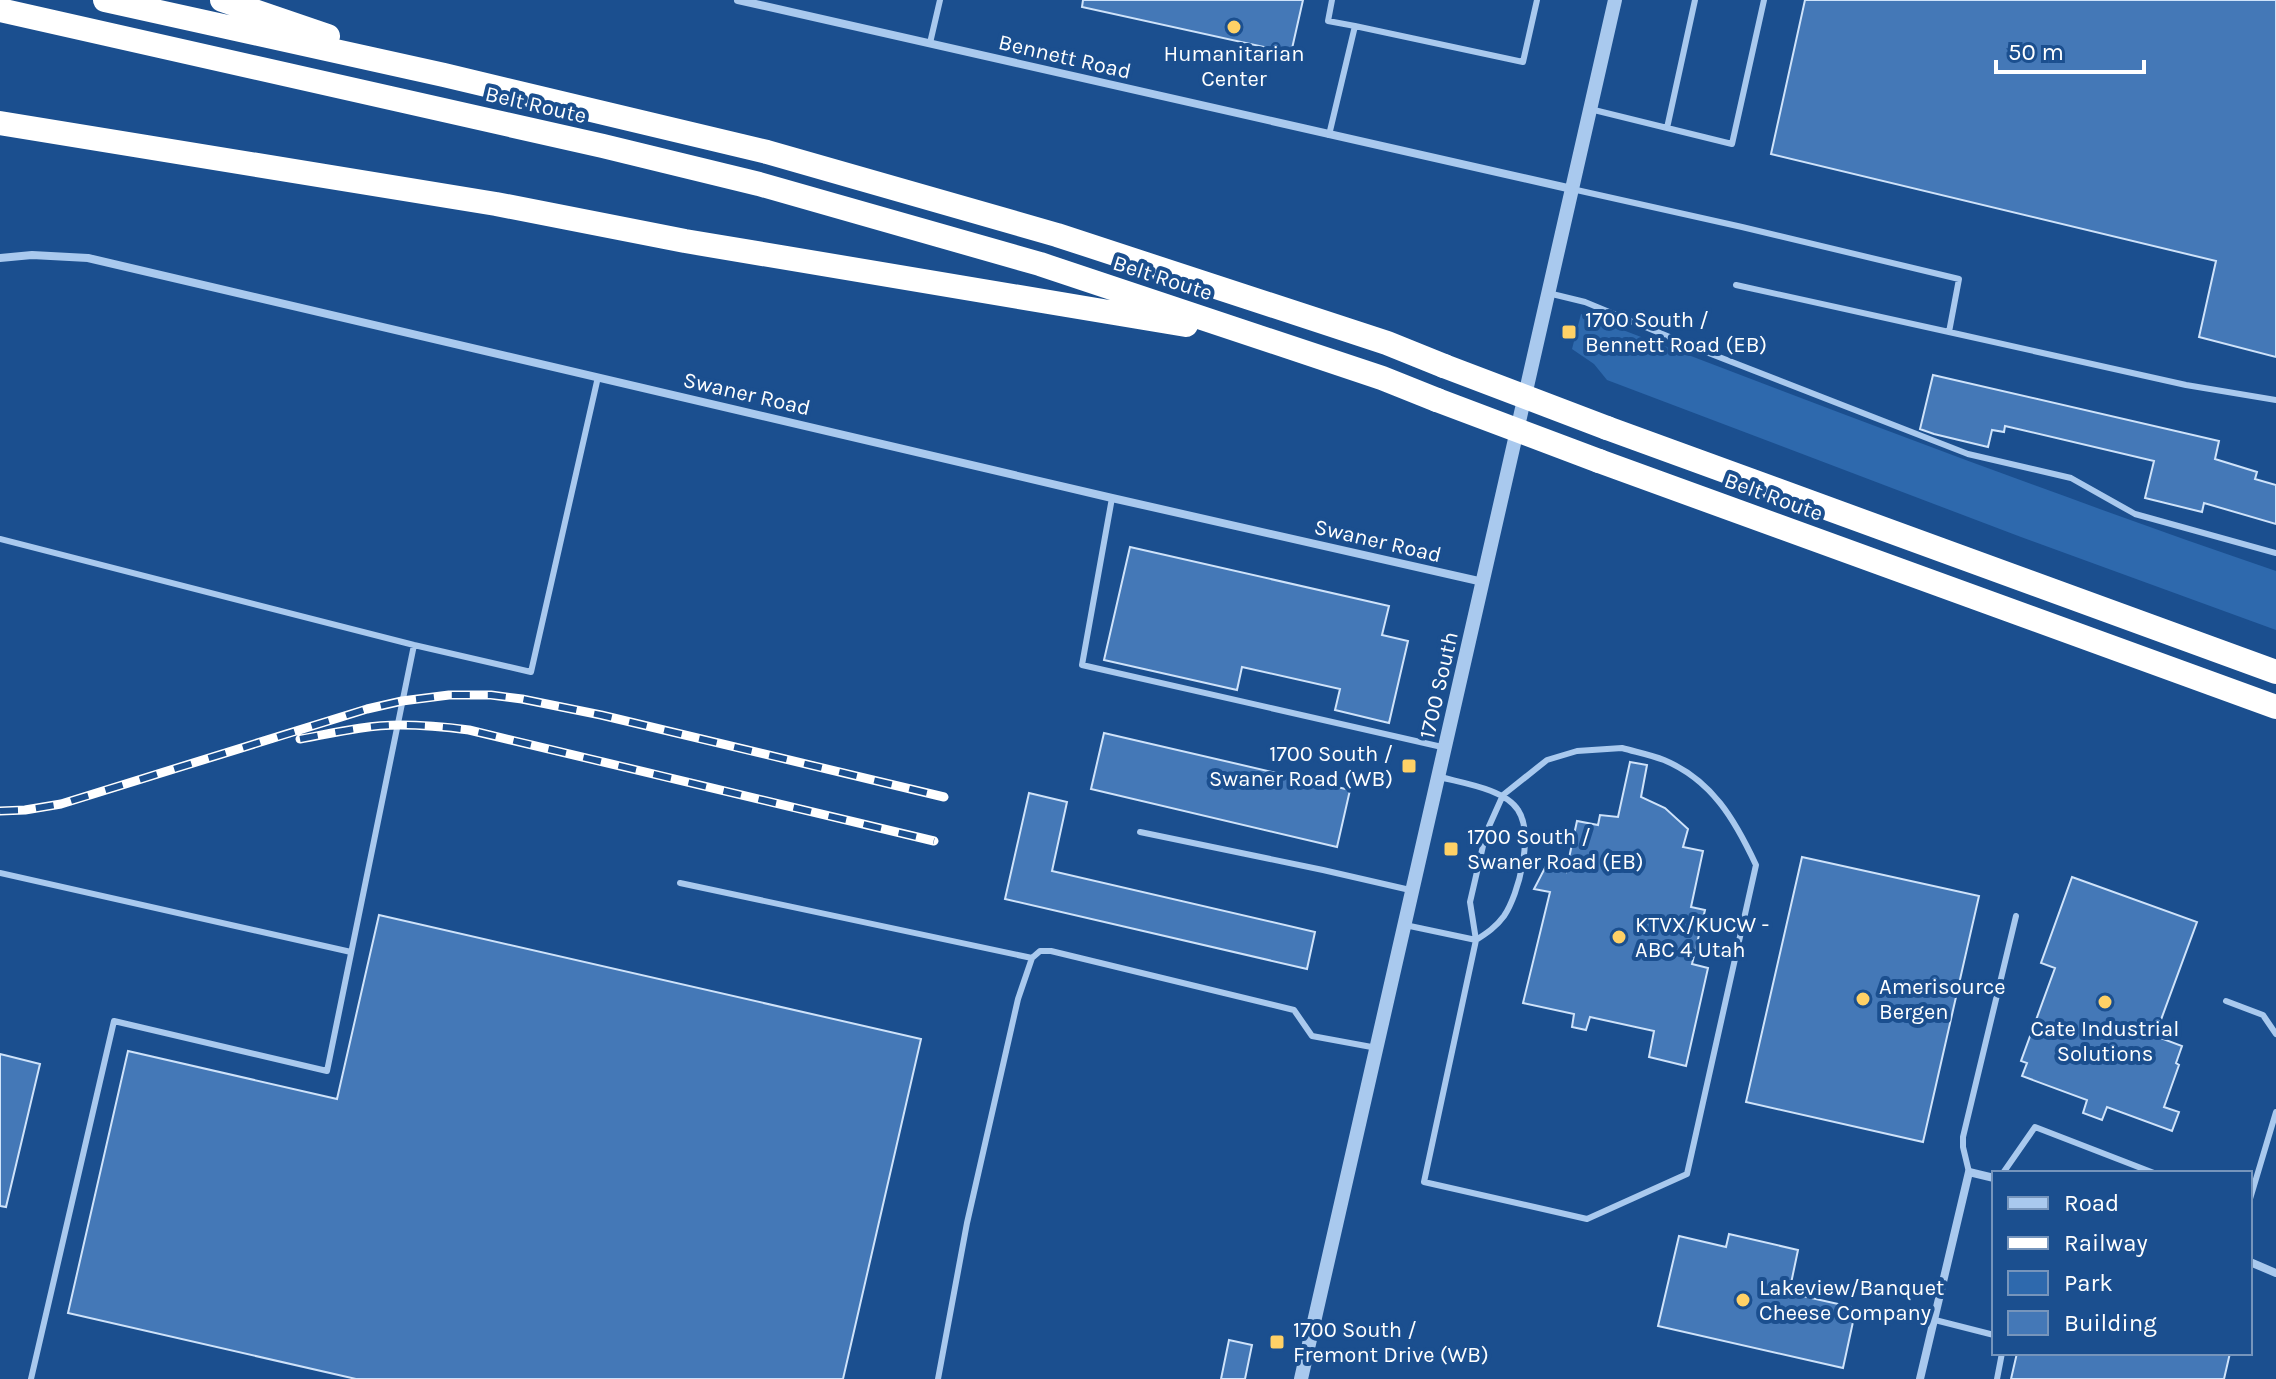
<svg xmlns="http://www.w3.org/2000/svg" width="2276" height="1379" font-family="Karla,sans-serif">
  <rect width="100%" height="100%" fill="#1b4f8f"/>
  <path fill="#2e69ad" d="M 1581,314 C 1811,402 2042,491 2276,571 L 2276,630 L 2021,537 L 1607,380 L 1594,364 L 1572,349 Z"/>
  <path fill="#4478b7" stroke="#cfe3fa" stroke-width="2" d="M 1083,0 L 1303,0 L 1291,53 L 1082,7 Z
    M 1805,0 L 2276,0 L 2276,357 L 2199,337 L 2216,261 L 1771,154 Z
    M 1933,375 L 2219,441 L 2215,459 L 2257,472 L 2255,479 L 2276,485 L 2276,524 L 2204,503 L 2202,512 L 2145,498 L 2154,461 L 2005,426 L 2004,432 L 1992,430 L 1988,447 L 1934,434 L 1920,429 Z
    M 1130,547 L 1389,606 L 1382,635 L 1408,641 L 1389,723 L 1335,710 L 1340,689 L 1242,667 L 1237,690 L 1104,660 Z
    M 1104,733 L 1350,790 L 1337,847 L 1091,789 Z
    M 1630,762 L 1647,765 L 1641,797 L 1665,808 L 1688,829 L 1683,847 L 1703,851 L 1691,907 L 1705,910 L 1692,964 L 1708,968 L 1686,1066 L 1649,1057 L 1654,1031 L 1590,1017 L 1586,1030 L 1572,1027 L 1574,1014 L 1523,1003 L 1550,892 L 1534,889 L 1548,862 L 1566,872 L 1577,821 L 1598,825 L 1600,815 L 1618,817 Z
    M 1029,793 L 1067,802 L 1052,871 L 1315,932 L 1307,969 L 1005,899 Z
    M 1802,857 L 1979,896 L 1923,1142 L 1746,1102 Z
    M 2072,877 L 2197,922 L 2155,1036 L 2182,1046 L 2176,1063 L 2179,1065 L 2164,1107 L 2179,1112 L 2172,1131 L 2107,1107 L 2102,1120 L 2083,1113 L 2087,1100 L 2022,1076 L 2027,1063 L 2021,1061 L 2055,968 L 2041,963 Z
    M 379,915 L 921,1039 L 843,1379 L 356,1379 L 68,1313 L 128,1051 L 337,1099 Z
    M 0,1054 L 40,1064 L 6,1207 L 0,1206 Z
    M 1729,1234 L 1798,1250 L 1789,1293 L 1856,1308 L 1843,1368 L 1658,1326 L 1679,1236 L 1726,1247 Z
    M 1229,1340 L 1252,1345 L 1245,1379 L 1221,1379 Z
    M 2017,1353 L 2230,1353 L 2224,1379 L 2011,1379 Z"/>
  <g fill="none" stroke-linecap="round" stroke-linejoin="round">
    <path stroke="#a9c9ee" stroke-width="6" d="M 1332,0 L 1328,21 L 1355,26
      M 930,43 L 940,0
      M 1590,109 L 1732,144 L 1764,0
      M 1667,128 L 1695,0
      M 1329,135 L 1355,26 L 1523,62 L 1537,0
      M 1572,189 L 1742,227 L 1959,279 L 1949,332 L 1736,285
      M 1548,293 L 1585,302 L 1701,350 L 1968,454 L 2071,478 L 2135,514 L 2276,553
      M 1949,332 L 2186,385 L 2276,400
      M 1112,498 L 1082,665 L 1442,747
      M 0,539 L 414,645 L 531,672 L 598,377
      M 1622,748 C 1636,752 1651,755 1664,760 C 1712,780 1735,820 1756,865 L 1687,1174 L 1587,1219 L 1424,1182 L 1476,940 L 1470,902 L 1486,833 L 1503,795 L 1547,760 L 1577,751 Z
      M 1140,832 L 1323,870 L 1410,890
      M 0,873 L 351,952
      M 680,883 L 1032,958
      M 1405,925 L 1476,940 C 1487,933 1496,927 1504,916 C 1519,894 1534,834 1518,810 C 1505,789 1462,783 1440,777
      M 2226,1001 L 2263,1015 L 2276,1034
      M 1969,1172 L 1963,1147 L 1963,1137 L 2016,916
      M 2003,1173 L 2035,1127 L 2154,1173
      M 2250,1199 L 2276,1112
      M 1935,1320 L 1994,1335
      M 31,1379 L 114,1021 L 327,1071 L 414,645
      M 938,1379 L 967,1223 L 1018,999 L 1032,958 L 1040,951 L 1051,951 L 1294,1010 L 1312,1036 L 1377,1048
      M 1997,1379 L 2002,1353"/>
    <path stroke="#a9c9ee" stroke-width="8" d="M 738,0 L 1572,189
      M 0,258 L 32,255 L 88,258 L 1112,498 L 1483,582
      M 2250,1262 L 2276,1273
      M 1920,1379 L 1969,1172 L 1994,1178"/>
    <path stroke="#a9c9ee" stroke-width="14" d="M 1301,1379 L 1615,0"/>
    <path stroke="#fff" stroke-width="24" d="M 105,0 L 444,75 L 767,152 L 1057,235 L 1387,343 L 1444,366
      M 222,0 L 328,36
      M 0,10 L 603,146 L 759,184 L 1040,264 L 1382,378 L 1437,400
      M 0,123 L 496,204 L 685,241 L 1186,325
      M 1607,428 L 2276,672
      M 1599,461 L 2276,707"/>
    <g stroke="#fff" stroke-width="9">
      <path id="rail" d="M 300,739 C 333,733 366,725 400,725 C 423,725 446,727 469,730 L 934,841
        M 0,811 L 25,810 L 61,804 L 367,709 L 402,701 L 449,695 L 491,695 L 522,699 L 601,715 L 944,797"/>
    </g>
    <use href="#rail" stroke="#1b4f8f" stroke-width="6" stroke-dasharray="18" stroke-linecap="butt"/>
    <path stroke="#fff" stroke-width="24" d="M 1444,366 L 1607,428
      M 1437,400 L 1599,461"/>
  </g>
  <g fill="#ffd166" stroke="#1b4f8f" stroke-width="3">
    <circle cx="1234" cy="27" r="8"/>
    <rect x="1561" y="324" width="16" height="16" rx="4"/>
    <rect x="1401" y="758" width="16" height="16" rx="4"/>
    <rect x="1443" y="841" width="16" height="16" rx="4"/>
    <circle cx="1619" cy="937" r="8"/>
    <circle cx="1863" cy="999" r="8"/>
    <circle cx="2105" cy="1002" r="8"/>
    <circle cx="1743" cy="1300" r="8"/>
    <rect x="1269" y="1334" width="16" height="16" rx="4"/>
  </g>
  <g text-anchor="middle" stroke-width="8" stroke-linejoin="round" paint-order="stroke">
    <g font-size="22" fill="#fff" stroke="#1b4f8f" text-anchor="start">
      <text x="1234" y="61" text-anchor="middle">Humanitarian<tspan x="1234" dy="25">Center</tspan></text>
      <text x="1585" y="327">1700 South /<tspan x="1585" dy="25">Bennett Road (EB)</tspan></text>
      <text x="1393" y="761" text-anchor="end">1700 South /<tspan x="1393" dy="25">Swaner Road (WB)</tspan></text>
      <text x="1467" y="844">1700 South /<tspan x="1467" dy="25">Swaner Road (EB)</tspan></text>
      <text x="1635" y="932">KTVX/KUCW -<tspan x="1635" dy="25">ABC 4 Utah</tspan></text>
      <text x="1879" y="994">Amerisource<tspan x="1879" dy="25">Bergen</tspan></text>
      <text x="2105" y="1036" text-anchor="middle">Cate Industrial<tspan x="2105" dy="25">Solutions</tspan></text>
      <text x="1759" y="1295">Lakeview/Banquet<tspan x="1759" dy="25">Cheese Company</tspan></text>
      <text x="1293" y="1337">1700 South /<tspan x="1293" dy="25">Fremont Drive (WB)</tspan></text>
    </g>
    <g font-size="22" fill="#fff" stroke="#1b4f8f">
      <text transform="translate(1065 56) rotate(13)" y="8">Bennett Road</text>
      <text transform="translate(536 104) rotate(13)" y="8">Belt Route</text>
      <text transform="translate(1163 277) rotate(18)" y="8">Belt Route</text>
      <text transform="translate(747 393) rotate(13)" y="8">Swaner Road</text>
      <text transform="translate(1774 496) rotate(20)" y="8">Belt Route</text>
      <text transform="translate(1378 540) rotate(13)" y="8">Swaner Road</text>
      <text transform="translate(1438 685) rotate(-77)" y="8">1700 South</text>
    </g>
  </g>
  <rect x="1992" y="1171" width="260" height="184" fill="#1b4f8f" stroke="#7695bc" stroke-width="2"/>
  <rect x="2008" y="1197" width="40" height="12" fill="#a9c9ee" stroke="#7695bc" stroke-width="2"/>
  <text x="2064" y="1211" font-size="24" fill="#ffffff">Road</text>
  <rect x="2008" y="1237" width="40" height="12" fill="#ffffff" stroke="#7695bc" stroke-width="2"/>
  <text x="2064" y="1251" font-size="24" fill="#ffffff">Railway</text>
  <rect x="2008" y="1271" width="40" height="24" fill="#2e69ad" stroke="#7695bc" stroke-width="2"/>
  <text x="2064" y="1291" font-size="24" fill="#ffffff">Park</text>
  <rect x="2008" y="1311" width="40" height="24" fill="#4478b7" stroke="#7695bc" stroke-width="2"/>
  <text x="2064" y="1331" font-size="24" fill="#ffffff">Building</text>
  <path d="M1996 60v12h148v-12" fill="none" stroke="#ffffff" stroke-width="4"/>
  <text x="2008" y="60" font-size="24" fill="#ffffff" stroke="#1b4f8f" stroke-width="6" paint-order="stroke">50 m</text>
</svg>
